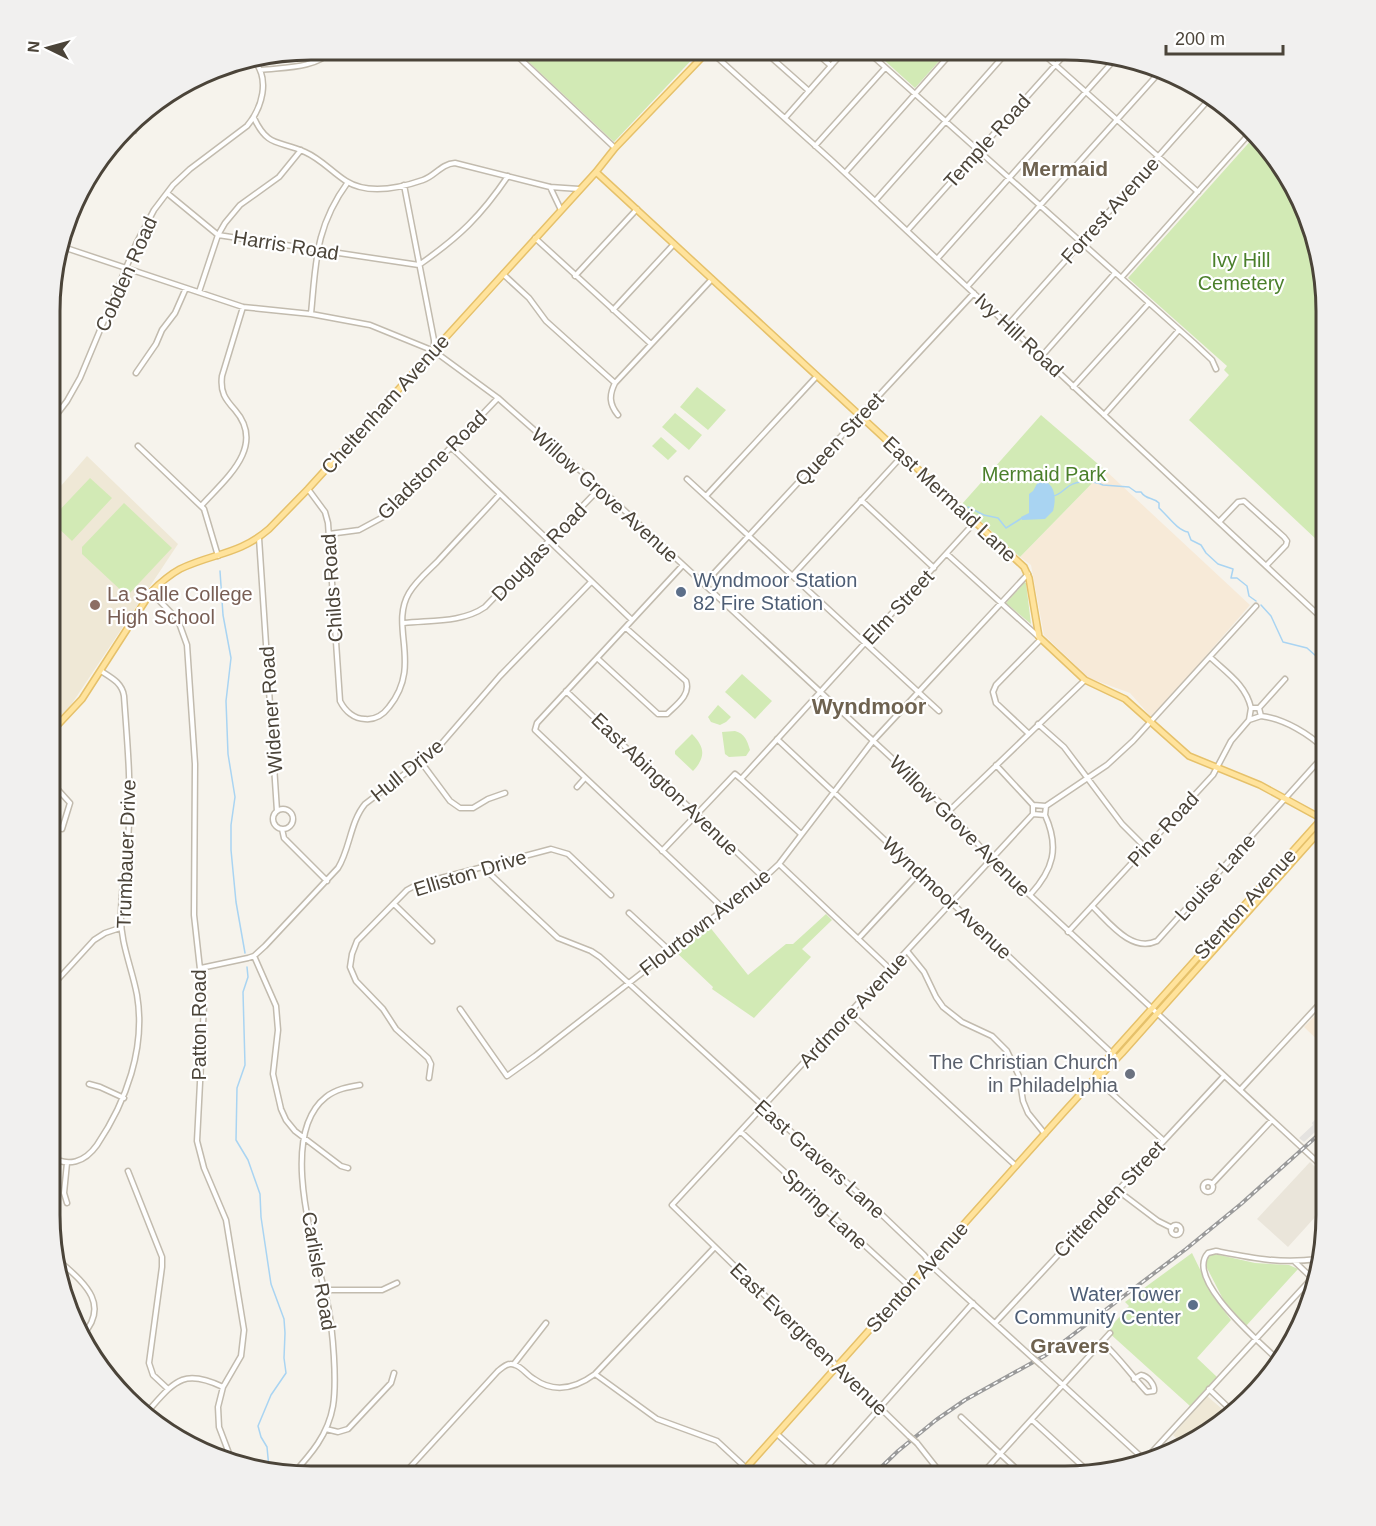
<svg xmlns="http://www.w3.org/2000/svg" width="1376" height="1526" font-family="Arial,sans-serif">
  <rect width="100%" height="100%" fill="#f6f3ec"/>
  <path fill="#eae5da" d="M 1310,1162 L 1326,1177 L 1326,1205 L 1288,1247 L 1257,1219 Z"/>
  <path fill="#f7ead8" d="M 1105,470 L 1250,605 L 1152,718 L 1130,693 L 1089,678 L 1044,635 L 1031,565 L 1020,557 Z
    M 1326,1004 L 1326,1048 L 1304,1027 Z"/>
  <path fill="#efe8d6" d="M 87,456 L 178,544 L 69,708 L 52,724 L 53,495 Z
    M 1207,1396 L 1228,1414 L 1210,1433 L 1184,1445 L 1173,1435 Z"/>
  <path fill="#d2eab5" d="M 516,50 L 700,51 L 614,142 Z
    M 874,51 L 948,51 L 915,88 Z
    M 1254,137 L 1283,166 L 1313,227 L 1326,294 L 1326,530 L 1317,540 L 1189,420 L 1229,375 L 1224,370 L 1227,366 L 1128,278 Z
    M 697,387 L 726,410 L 708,430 L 680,407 Z
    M 675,413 L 702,435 L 689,450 L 662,427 Z
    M 1041,415 L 1105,470 L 1020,557 L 962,504 Z
    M 661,437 L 677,451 L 668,460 L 652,446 Z
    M 90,478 L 112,498 L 72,541 L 53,523 L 53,517 Z
    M 124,503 L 172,548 L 127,596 L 82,554 L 82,547 Z
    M 1024,583 L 1026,583 L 1031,624 L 1006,603 Z
    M 742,674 L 772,701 L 755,719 L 725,692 Z
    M 718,705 L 731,717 L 726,722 L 720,725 L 711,722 L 708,717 Z
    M 735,731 C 745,734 747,740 750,750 L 746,756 L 729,757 L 725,754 L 722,732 Z
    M 692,734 C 705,747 706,757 693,771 L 675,754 L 675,751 Z
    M 826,914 L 832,920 L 802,949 L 811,957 L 754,1018 L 712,989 L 713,987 L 676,952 L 709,926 L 748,975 L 786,944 L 793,944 Z
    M 1192,1253 L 1213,1296 L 1231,1320 L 1197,1358 L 1217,1377 L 1190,1406 L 1107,1331 L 1129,1306 L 1125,1302 Z
    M 1215,1254 L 1255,1263 L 1289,1265 L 1298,1269 L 1246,1326 L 1224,1301 L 1206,1266 L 1208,1256 Z"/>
  <path fill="#e5e3e0" d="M 1326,1107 L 1326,1122 L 1304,1142 L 1299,1138 L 1313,1125 L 1312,1123 Z"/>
  <path fill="#a9d4f2" d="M 1045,481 C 1056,487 1056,500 1053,511 L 1045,519 L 1022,520 L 1021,517 L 1029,513 L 1029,494 L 1033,491 L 1038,482 Z"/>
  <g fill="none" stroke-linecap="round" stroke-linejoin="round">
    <path stroke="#a9d4f2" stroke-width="1.5" d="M 1053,496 C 1060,495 1063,490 1069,486 C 1078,480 1094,481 1103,485 L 1129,487 L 1136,492 L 1141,492 C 1146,500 1153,497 1159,503 L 1159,508 C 1167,515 1178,531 1188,532 L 1191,540 L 1201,545 L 1206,553 L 1218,564 L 1233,569 L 1231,578 L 1237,578 L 1247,586 L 1249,596 L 1256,601
      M 968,507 L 984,515 L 998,518 L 1006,528 L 1022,518
      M 220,571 L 223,615 L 231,658 L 226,701 L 228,754 L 235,797 L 231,825 L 231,850 L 236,902 L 245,953
      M 1261,605 L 1271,616 L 1283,642 L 1307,648 L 1326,665
      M 247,967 L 248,977 L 243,992 L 245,1065 L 237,1088 L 236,1140 L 248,1160 L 260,1194 L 261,1217 L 271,1284 L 284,1319 L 285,1333 L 284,1358 L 286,1373 L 271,1395 L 258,1426 L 261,1437 L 267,1447 L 269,1468"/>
    <g stroke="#c2bbae" stroke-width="7">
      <path id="minor" d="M 511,50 L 615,148
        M 710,51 L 830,159 L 1326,622
        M 764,51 L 809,91
        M 814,51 L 831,66
        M 867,51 L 1194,343 L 1212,360 L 1216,369
        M 1041,52 L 1198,192
        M 261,70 C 286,67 314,69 333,50
        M 254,118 C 268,148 279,140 305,152 C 321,159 332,172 346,181 C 368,195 400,188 423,180 C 435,176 441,164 455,163 L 550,187 L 579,189
        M 785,118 L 844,51
        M 125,131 L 134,131
        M 815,146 L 885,68
        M 845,173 L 953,51
        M 404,185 L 434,340 L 434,349
        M 550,187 L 561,210
        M 167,193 L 218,235 L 419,265
        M 875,201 L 1008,51
        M 907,231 L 1067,52
        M 535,238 L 651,344
        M 60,246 L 243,307 L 311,314 L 370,325 L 434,351 L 498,398 L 599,487 L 949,811 L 991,859 L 1326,1170
        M 937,259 L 1116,58
        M 419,265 C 459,237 481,216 508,176
        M 503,274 L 529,298 L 546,321 L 615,383
        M 575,276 L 637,209
        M 1121,278 L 1250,133
        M 967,287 L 1158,74
        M 199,292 L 218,235 L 225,223 L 240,205 L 279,177 L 301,150
        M 613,310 L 674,244
        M 311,314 C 316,262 315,227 348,182
        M 1008,325 L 1212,96
        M 1041,357 L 1115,273
        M 136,373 L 156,344 L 162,330 L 175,313 L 186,288
        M 1073,387 L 1149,303
        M 618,415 C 609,404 609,395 615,383 L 712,279
        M 1104,415 L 1179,330
        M 54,418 L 67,401 L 80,378 L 136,244 L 154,210 L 173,185 L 190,169 L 247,126 C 262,108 271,79 253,59
        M 138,446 L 204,509 L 218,556
        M 452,448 L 632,620
        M 687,479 L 939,711
        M 308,489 L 325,512 L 328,523 L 340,701 C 345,711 354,719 365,719 C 375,720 383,715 389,707 C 423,665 389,627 409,593 C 416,581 428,571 437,562 C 458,539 479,517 500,494
        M 706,496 L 817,376
        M 861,500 L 934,568
        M 201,506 C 224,480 267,447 235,410 C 225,399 220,392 222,376 L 243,307
        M 1219,522 L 1238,502 L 1244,501 L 1284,537 L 1287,541 L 1286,545 L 1266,566
        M 329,534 L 359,530 L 385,516 L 498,398
        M 259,538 L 277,811
        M 947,554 L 1041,639 L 996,685 L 993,692 L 996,703 L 1028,733
        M 683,565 L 537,723 L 535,730 L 724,909
        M 792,576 L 903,455
        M 704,584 L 974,293
        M 151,592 L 178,620 L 187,645 L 195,764 L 194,915 L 204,1005 L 197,1141 L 204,1168 L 226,1220 L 244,1330 L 241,1356 L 223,1387 L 218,1407 L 219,1427 L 230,1456
        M 404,623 C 430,620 462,623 485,607 L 600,488
        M 1210,657 C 1227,673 1246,685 1251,708
        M 597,658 L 658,714 L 667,714 C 676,705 691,695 686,681 L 626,628
        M 566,691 L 764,878
        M 1251,708 L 1259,708 L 1261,716 L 1249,720 Z
        M 1259,708 L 1285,679
        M 1261,716 C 1285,719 1309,734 1326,750
        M 1038,724 L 1064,747 L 1122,824 L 1146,848
        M 777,739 L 1117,1058
        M 421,762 L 450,801 L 460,808 L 473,808 L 488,799 L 505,793
        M 996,765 L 1033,805
        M 741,779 L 801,834
        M 52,783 L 70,803 L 62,829
        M 577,787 L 585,778
        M 1033,805 L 1046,806 L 1045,815 L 1033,814 Z
        M 1046,806 L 1107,765 L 1133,741 L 1256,606
        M273 819a10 10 0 1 1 20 0a10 10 0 1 1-20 0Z
        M 949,811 L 1085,680
        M 282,829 L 284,838 L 327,881
        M 662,851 L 735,774 L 741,779 L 975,522
        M 779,864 L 890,969
        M 486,866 L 490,874 L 558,938 L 591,951 L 600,957 L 878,1211 L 924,1255 L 936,1270 L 1034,1359
        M 1030,895 C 1053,870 1060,848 1045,815
        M 394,904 L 432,941
        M 1092,906 C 1109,922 1131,953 1157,941 L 1326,753
        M 629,913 L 670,951
        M 1068,932 L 1213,775 L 1231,741 L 1249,720
        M 858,939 L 919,873
        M 907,951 L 924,972 L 936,997 L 943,1007 L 962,1022 L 992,1036 L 1007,1051 L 1019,1076 L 1023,1101 L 1028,1113 L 1045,1134
        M 254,956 L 276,1006 L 278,1030 L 273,1074 L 281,1109 L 286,1120 L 295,1131 L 341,1166 L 348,1168
        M 201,968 L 248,958 L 254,956 L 265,946 L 338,868 C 350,849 350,822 365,804 L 436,750 L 500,676 L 591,582
        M 51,987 L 94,940 L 105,933 L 120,928
        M 460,1009 L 507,1076 L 535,1056 L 764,878 L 779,864 L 873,741 L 1028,574
        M 850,1013 L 1016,1166
        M 429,1078 L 431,1064 L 428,1058 L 396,1029 L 383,1009 L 356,981 L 350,967 L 352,954 L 357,941 L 407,890 L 418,884 L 551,849 L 568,854 L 611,895
        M 1095,1078 L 1163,1140
        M 89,1084 L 100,1087 L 124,1098
        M 1240,1090 L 1326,997
        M 741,1132 L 909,1286
        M 50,1156 C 68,1168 85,1162 97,1145 C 126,1102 146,1048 137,995 C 132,968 120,942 121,915 C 121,884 128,854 129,824 C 131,781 127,739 124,696 C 122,683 112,678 101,671
        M 1318,1162 L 1326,1153
        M 128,1171 L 162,1257 L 162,1267 L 149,1363 L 153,1375 L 168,1389
        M1203 1187a5 5 0 1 1 10 0a5 5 0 1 1-10 0Z
        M 1212,1184 L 1272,1120
        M 1117,1190 L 1158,1221 L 1172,1228
        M 67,1203 L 64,1193 L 67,1163
        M1171 1230a5 5 0 1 1 10 0a5 5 0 1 1-10 0Z
        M 55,1257 C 80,1280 113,1302 82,1336
        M 1295,1262 L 1312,1278
        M 324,1290 L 382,1290 L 397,1283
        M 995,1323 L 1224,1076
        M 1102,1342 C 1119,1357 1131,1375 1147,1392 L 1154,1391 C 1155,1385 1148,1376 1141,1375 L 1134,1379
        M 1278,1360 C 1261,1343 1184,1279 1208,1253 L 1216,1251 C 1252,1258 1280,1264 1318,1259
        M 514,1364 L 546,1323
        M 1041,1365 L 1148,1463
        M 595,1374 L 657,1419 L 717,1441 L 746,1468
        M 1209,1389 L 1231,1410
        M 148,1411 C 175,1381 183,1368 223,1387
        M 961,1417 L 1024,1476
        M 1032,1420 L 1091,1474
        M 326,1429 L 338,1432 L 348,1429 L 391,1383 L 394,1373
        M 777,1434 L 823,1476
        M 909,1436 L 672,1205 L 1033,814
        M 917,1443 L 943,1476
        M 1140,1465 L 1312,1278
        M 292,1475 C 311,1454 328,1435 333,1406 C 337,1381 333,1331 328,1306 C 317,1254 276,1136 326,1097 C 336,1089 348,1087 360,1085
        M 402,1476 L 498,1371 C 503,1367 508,1362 515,1365 C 522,1367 527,1375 534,1379 C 555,1394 576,1388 595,1374 L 714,1248
        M 819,1476 L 973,1303
        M 980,1476 L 1110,1333"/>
    </g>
    <g stroke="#e6c16a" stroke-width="8">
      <path id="major" d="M 596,172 L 1024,567 L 1029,578 L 1039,637 L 1085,680 L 1125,699 L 1189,756 L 1260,785 L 1326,821
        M 52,731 L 82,699 L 151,592 C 160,583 169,575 180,569 C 213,553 239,555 269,529 L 308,489 L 596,172 L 615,148 L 708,51
        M 1095,1078 L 1099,1069 L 1112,1053 L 1326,814
        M 739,1476 L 1064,1112 L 1095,1078 L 1103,1073 L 1122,1053 L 1326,824"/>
    </g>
    <use href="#minor" stroke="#fff" stroke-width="4"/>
    <use href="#major" stroke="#ffe39c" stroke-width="5"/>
    <g stroke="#9a9a9a" stroke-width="4">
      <path id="rail" d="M 872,1476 L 898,1451 L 936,1420 L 965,1400 L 1046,1355 L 1186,1249 L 1241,1204 L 1326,1128"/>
    </g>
    <use href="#rail" stroke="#fff" stroke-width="1.5" stroke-dasharray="4.5" stroke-linecap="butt"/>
    <g stroke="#c2bbae" stroke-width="7" stroke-linecap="butt">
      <path id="minor-bridge" d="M 1034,1359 L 1041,1365
        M 909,1436 L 917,1443"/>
    </g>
    <use href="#minor-bridge" stroke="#fff" stroke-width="4"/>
  </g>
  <g fill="#5c6f8a" stroke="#fff" stroke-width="2">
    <circle cx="681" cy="592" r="6"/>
    <circle cx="1193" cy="1305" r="6"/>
  </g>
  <circle fill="#8d6e63" stroke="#fff" stroke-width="2" cx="95" cy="605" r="6"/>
  <circle fill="#6b7280" stroke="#fff" stroke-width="2" cx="1130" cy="1074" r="6"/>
  <g text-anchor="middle" stroke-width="4.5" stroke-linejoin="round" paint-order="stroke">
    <g font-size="20" fill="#4b4439" stroke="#fff">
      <text transform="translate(987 141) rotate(-48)" y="7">Temple Road</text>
      <text transform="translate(1110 210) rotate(-48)" y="7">Forrest Avenue</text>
      <text transform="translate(286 245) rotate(9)" y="7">Harris Road</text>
      <text transform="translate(126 274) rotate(-66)" y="7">Cobden Road</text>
      <text transform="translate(1019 335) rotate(43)" y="7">Ivy Hill Road</text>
      <text transform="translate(385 404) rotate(-48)" y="7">Cheltenham Avenue</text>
      <text transform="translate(839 439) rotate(-47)" y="7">Queen Street</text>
      <text transform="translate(432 465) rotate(-45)" y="7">Gladstone Road</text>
      <text transform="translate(605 495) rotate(42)" y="7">Willow Grove Avenue</text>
      <text transform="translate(950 499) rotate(43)" y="7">East Mermaid Lane</text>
      <text transform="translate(539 552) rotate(-46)" y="7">Douglas Road</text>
      <text transform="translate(332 588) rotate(-94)" y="7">Childs Road</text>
      <text transform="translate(898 607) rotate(-47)" y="7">Elm Street</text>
      <text transform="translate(271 710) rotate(-94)" y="7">Widener Road</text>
      <text transform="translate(407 770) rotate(-39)" y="7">Hull Drive</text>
      <text transform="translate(665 784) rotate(44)" y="7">East Abington Avenue</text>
      <text transform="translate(960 826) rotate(45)" y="7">Willow Grove Avenue</text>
      <text transform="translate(1163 829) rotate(-47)" y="7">Pine Road</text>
      <text transform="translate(126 854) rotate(-88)" y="7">Trumbauer Drive</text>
      <text transform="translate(470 873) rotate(-17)" y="7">Elliston Drive</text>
      <text transform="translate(1215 877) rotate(-48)" y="7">Louise Lane</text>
      <text transform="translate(947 898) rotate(43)" y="7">Wyndmoor Avenue</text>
      <text transform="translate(1245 904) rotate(-48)" y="7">Stenton Avenue</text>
      <text transform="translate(705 922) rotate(-38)" y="7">Flourtown Avenue</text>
      <text transform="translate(853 1010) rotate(-47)" y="7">Ardmore Avenue</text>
      <text transform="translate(199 1025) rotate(-90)" y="7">Patton Road</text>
      <text transform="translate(820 1159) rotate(42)" y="7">East Gravers Lane</text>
      <text transform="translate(1109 1199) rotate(-47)" y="7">Crittenden Street</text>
      <text transform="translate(825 1209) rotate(43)" y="7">Spring Lane</text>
      <text transform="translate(319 1271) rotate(80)" y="7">Carlisle Road</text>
      <text transform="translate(917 1277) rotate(-48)" y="7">Stenton Avenue</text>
      <text transform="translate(809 1339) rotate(44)" y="7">East Evergreen Avenue</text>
    </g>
    <g font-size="20" fill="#4a7f2a" stroke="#fff">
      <text x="1241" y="267">Ivy Hill<tspan x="1241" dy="23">Cemetery</tspan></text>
      <text x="1044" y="481">Mermaid Park</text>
    </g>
    <g font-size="20" fill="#4e5e75" stroke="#fff" text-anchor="start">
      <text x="693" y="587">Wyndmoor Station<tspan x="693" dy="23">82 Fire Station</tspan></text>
      <text x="1181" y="1301" text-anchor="end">Water Tower<tspan x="1181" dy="23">Community Center</tspan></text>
    </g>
    <g font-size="20" fill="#785e54" stroke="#fff" text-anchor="start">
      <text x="107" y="601">La Salle College<tspan x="107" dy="23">High School</tspan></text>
    </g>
    <g font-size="20" fill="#5b616d" stroke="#fff" text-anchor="end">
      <text x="1118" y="1069">The Christian Church<tspan x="1118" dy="23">in Philadelphia</tspan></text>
    </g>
    <g font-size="21" font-weight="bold" fill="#6e6250" stroke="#fff">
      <text x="1065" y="176">Mermaid</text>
      <text x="1070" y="1353">Gravers</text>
    </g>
    <g font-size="22" font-weight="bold" fill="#6e6250" stroke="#fff">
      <text x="869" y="714">Wyndmoor</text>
    </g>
  </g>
  <path d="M0 0H1376V1526H0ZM311 60H1065A251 251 0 0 1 1316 311V1215A251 251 0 0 1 1065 1466H311A251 251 0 0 1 60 1215V311A251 251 0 0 1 311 60Z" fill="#f1f0ef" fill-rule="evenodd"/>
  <path fill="none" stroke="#4b4439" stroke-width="3" d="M311 60H1065A251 251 0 0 1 1316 311V1215A251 251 0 0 1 1065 1466H311A251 251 0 0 1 60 1215V311A251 251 0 0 1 311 60Z"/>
  <g transform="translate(48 48) rotate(275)" stroke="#ffffff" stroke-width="4.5" paint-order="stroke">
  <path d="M0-4.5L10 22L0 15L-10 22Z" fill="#4b4439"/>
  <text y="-9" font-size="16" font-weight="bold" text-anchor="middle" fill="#4b4439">N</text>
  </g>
  <path d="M1166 45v9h117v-9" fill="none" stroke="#4b4439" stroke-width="3"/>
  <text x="1175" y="45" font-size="18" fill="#4b4439" stroke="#ffffff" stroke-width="4.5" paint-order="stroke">200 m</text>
</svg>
